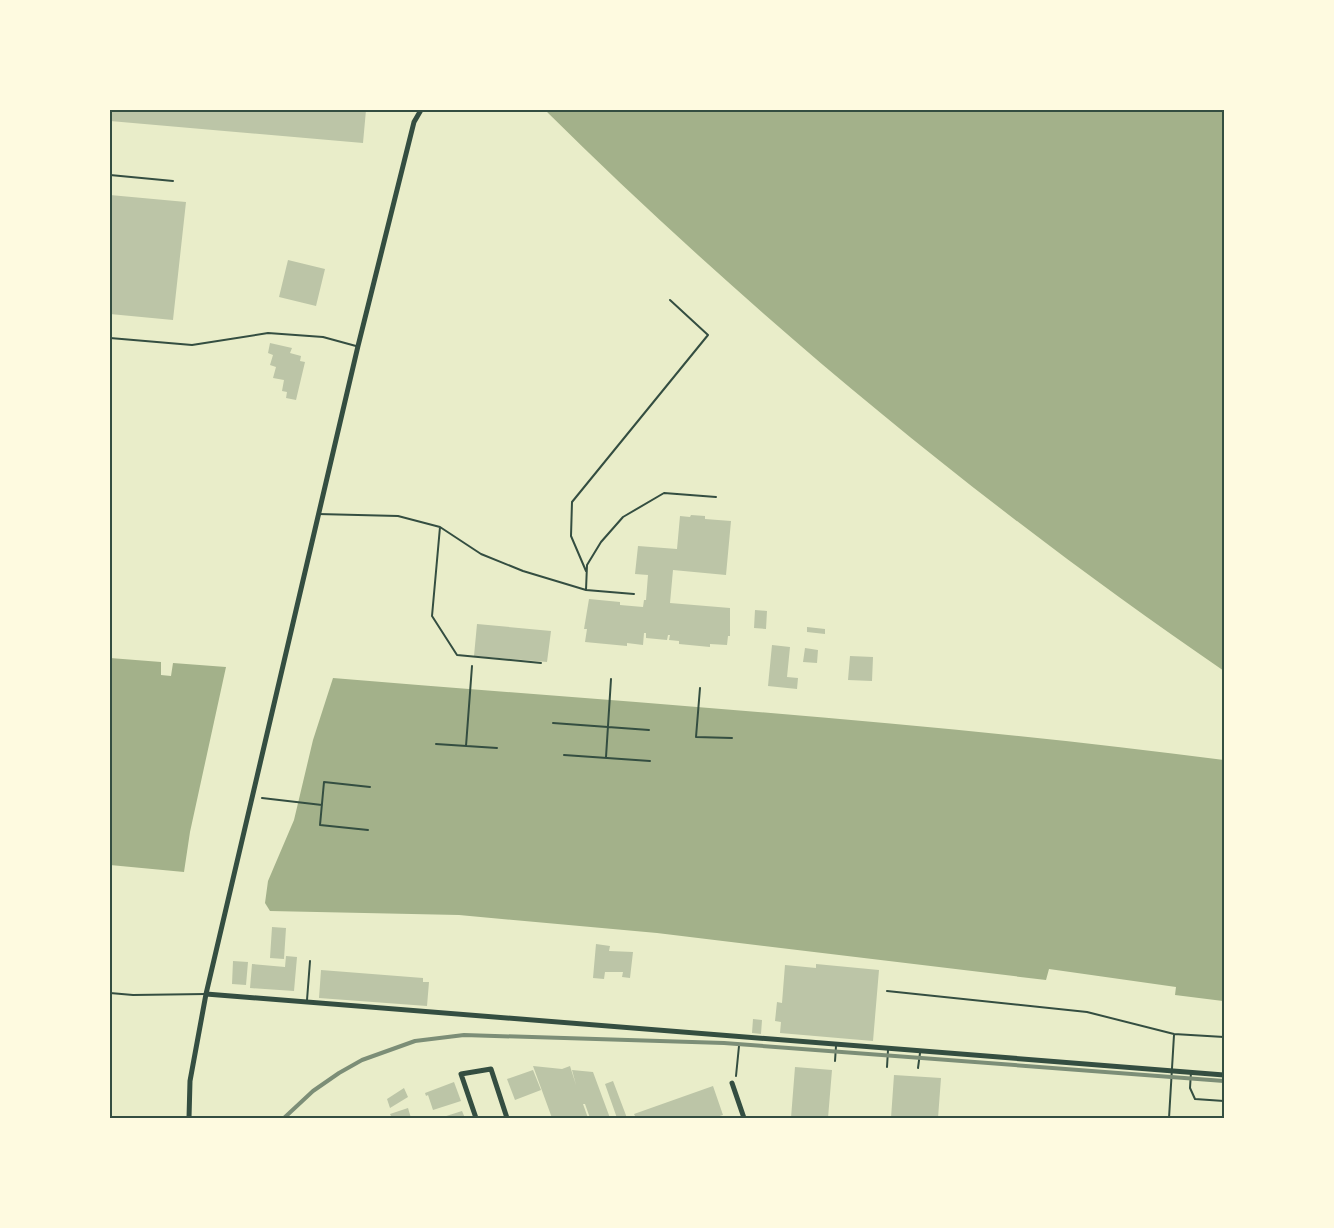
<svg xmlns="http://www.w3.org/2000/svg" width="1334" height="1228" font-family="'Fira Sans',sans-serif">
  <rect width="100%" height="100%" fill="#e9edc9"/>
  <path fill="#a3b18a" d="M 545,110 L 1224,110 L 1224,671 C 984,507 752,315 545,110 Z
    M 110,658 L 161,662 L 161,675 L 171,676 L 173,663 L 226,667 L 190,832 L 184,872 L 110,865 Z
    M 333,678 C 630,703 929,721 1224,760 L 1223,1001 L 1175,995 L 1176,987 L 1049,969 L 1046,980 L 657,933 L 459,915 L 270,911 L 265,903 L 268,881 L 294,820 L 313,740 Z"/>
  <path fill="#bcc5a7" d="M 110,110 L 366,110 L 363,143 L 110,121 Z
    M 110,195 L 186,202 L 173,320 L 110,314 Z
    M 288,260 L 325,269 L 316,306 L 279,297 Z
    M 270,343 L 292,348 L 290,353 L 301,356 L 300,361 L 305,362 L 296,400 L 286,398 L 287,392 L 282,391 L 284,380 L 273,378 L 276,367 L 270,365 L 273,355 L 268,353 Z
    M 691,515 L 705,516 L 705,519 L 731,521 L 726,575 L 673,570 L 670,603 L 730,608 L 730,636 L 728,636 L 727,645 L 710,644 L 710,647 L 679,644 L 679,641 L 669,640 L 670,635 L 668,635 L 667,640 L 646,638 L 646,633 L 644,633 L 643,645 L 627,643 L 627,646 L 585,642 L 587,629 L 584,629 L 589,599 L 620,602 L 620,605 L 643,607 L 644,600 L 646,600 L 648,575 L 635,574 L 638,546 L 677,549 L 680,516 L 690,517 Z
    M 755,610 L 767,611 L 766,629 L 754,628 Z
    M 477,624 L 551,631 L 547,662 L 474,656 Z
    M 807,627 L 825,629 L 825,634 L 807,632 Z
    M 772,645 L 790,647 L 787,677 L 798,678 L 797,689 L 768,686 Z
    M 805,648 L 818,650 L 817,663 L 803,662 Z
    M 850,656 L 873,657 L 872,681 L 848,680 Z
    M 272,927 L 286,928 L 284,959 L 270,958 Z
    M 596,944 L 610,946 L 609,951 L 633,952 L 630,978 L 622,977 L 623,972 L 605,972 L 604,979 L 593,978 Z
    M 286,956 L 297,957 L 294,991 L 250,988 L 252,964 L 285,967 Z
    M 233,961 L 248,962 L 246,985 L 232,984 Z
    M 816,964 L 879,970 L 873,1041 L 780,1033 L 781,1022 L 775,1021 L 777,1002 L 782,1003 L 785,965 L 816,968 Z
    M 321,970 L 423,978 L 423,982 L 429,982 L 427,1006 L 319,998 Z
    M 753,1019 L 762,1020 L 761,1034 L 752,1033 Z
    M 533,1066 L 562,1069 L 570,1066 L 576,1085 L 572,1070 L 593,1072 L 610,1118 L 590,1118 L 585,1104 L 583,1104 L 588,1118 L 552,1118 Z
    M 795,1067 L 832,1070 L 828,1118 L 791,1118 Z
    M 533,1070 L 541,1090 L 515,1100 L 507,1079 Z
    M 894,1075 L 941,1078 L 938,1118 L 891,1118 Z
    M 613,1081 L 627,1118 L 617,1118 L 605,1084 Z
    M 454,1082 L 461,1101 L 433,1110 L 428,1095 L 426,1096 L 425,1093 Z
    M 713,1086 L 723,1115 L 713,1118 L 636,1118 L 634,1114 Z
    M 404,1088 L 408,1097 L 390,1108 L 387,1099 Z
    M 408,1108 L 411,1118 L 392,1118 L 390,1114 Z
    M 462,1111 L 465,1118 L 440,1118 Z"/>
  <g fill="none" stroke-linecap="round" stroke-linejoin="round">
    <path stroke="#344e41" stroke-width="2" d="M 700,688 L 696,737 L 732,738
      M 553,723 L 649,730
      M 436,744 L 497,748
      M 466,746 L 472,666
      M 564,755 L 650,761
      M 606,757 L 611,679
      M 262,798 L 322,805
      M 368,830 L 320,825 L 324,782 L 370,787
      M 736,1076 L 739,1046"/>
    <path stroke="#344e41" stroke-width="2" d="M 110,175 L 173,181
      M 110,338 L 192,345 L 268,333 L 323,337 L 356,346
      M 318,514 L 398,516 L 440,527 L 481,554 L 523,571 L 586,590 L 587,565 L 601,542 L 623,517 L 664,493 L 716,497
      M 440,527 L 432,616 L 457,655 L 541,663
      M 586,571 L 571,536 L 572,502 L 708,335 L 670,300
      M 586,590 L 634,594
      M 887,991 L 1087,1012 L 1174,1034 L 1224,1037
      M 110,993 L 133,995 L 206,994
      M 307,1000 L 310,961
      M 835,1061 L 836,1046
      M 887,1067 L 888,1050
      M 918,1068 L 920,1053
      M 1191,1072 L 1190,1088 L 1195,1099 L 1224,1101
      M 1169,1118 L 1174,1035"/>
    <path stroke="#344e41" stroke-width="5" d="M 206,994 L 1224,1075
      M 732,1083 L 744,1118
      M 189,1118 L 190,1081 L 206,994 L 358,346 L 414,122 L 421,110
      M 476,1118 L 461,1074 L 491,1069 L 507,1118"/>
    <path stroke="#7c8e77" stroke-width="4" d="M 284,1118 L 313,1091 L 339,1073 L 362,1060 L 415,1041 L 464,1035 L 724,1043 L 1224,1081"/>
  </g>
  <rect width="1334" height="1228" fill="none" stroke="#fefae0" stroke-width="222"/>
  <rect x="111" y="111" width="1112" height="1006" fill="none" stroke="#344e41" stroke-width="2"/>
</svg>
